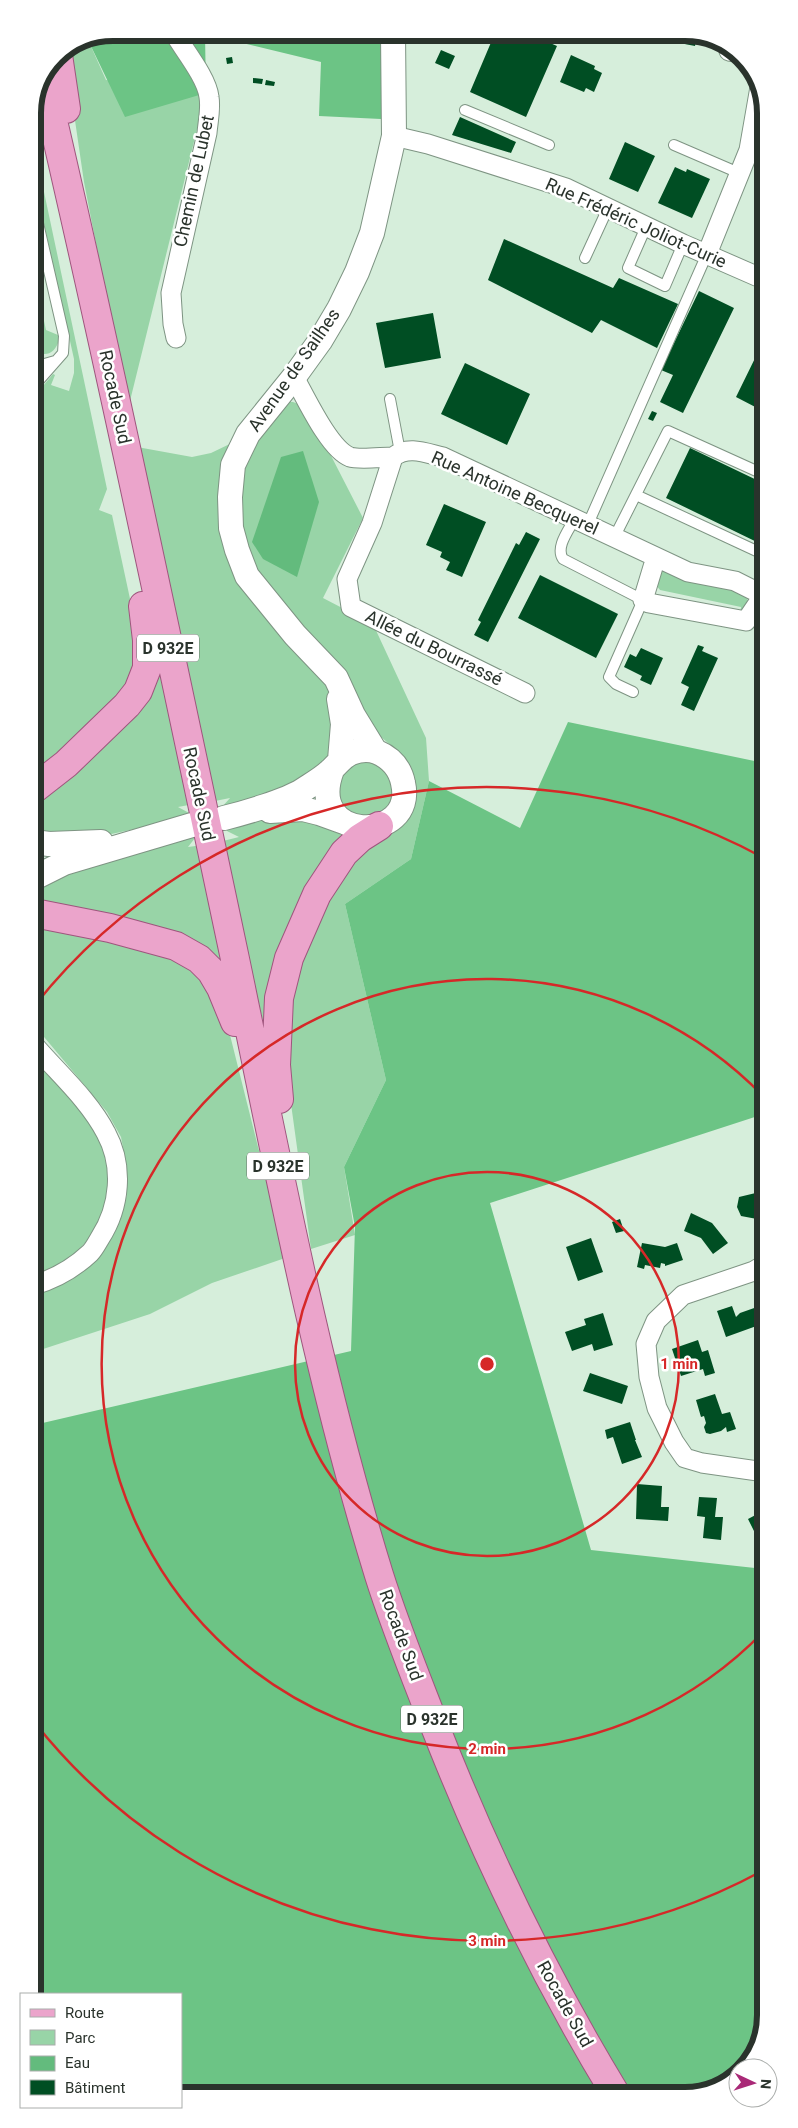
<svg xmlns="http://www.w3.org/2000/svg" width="798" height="2128" font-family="Roboto,sans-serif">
  <rect width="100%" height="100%" fill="#d6eedb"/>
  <path fill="#98d4a7" d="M 456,33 L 480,33 L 475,40 Z
    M 89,42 L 106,80 L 206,93 L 128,409 L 84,182 L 65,52 Z
    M 33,140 L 107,489 L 99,510 L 112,515 L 141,650 L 134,684 L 34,784 L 33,398 L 53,374 L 55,375 L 51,385 L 69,391 L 74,373 L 74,359 L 45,228 L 34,194 Z
    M 33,271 L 46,330 L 58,335 L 59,340 C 55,354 45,358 33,350 L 40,340 L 33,308 Z
    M 285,402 L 293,402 L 306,407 L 363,518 L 323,598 L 373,624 L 426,738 L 429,781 L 411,859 L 345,904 L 386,1080 L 344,1167 L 355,1235 L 311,1249 L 288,1082 L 286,1001 L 324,897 L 415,786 L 411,767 L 403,756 L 373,730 L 257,573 L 242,537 L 239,486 L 249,448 Z
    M 236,441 L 224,528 L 335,695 L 334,749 L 302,785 L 222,807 L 230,798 L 215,801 L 137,447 L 192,457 L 211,453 Z
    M 661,571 L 667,571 L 730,589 L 747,597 L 748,604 L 740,614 L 741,607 L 660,590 L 656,585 Z
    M 154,641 L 194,804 L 178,807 L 191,814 L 191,817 L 102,836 L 34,836 L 34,796 L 125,715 Z
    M 360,759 L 382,762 L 396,791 C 383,816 383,816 355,816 L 339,802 C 337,775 338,773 360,759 Z
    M 305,816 L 351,834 L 265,1031 L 223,841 L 239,837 L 227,831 L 226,825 L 264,817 Z
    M 194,832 L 195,838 L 188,847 L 203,845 L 231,976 L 34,904 L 34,893 L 41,883 Z
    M 34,918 L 181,952 L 225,1015 L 258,1147 L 282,1227 L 288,1257 L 212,1283 L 150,1314 L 34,1352 L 34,1292 L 103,1250 L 121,1218 L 127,1194 L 127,1167 L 121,1137 L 107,1112 L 34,1025 Z
    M 34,1055 C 57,1080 83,1105 100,1135 C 104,1142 105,1152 106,1161 C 117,1212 85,1261 34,1275 Z"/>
  <path fill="#6cc485" d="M 113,33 L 393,33 L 381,119 L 319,116 L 321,62 L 205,34 L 206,93 L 125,117 L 89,42 Z
    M 568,722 L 764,763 L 764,1114 L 490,1203 L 591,1550 L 765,1569 L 765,2015 L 749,2064 L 743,2068 L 738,2068 L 738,2071 L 706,2093 L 181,2095 L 181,1994 L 35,1994 L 34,1425 L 351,1351 L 355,1227 L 344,1167 L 386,1080 L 345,904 L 411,859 L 429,781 L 520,828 Z"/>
  <path fill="#63bb7d" d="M 303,451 L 319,502 L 297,577 L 263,559 L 252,542 L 281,457 Z"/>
  <path fill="#004e23" d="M 495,33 L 527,33 L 557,46 L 526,117 L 470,92 Z
    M 665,33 L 691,33 L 697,35 L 695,46 L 664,40 Z
    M 441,50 L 455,56 L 449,69 L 435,63 Z
    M 571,55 L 595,66 L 594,69 L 602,73 L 594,92 L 586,88 L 584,92 L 560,82 Z
    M 232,57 L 233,63 L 227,64 L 226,58 Z
    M 253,78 L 263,79 L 262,84 L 253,83 Z
    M 266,80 L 275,82 L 274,86 L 265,85 Z
    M 460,117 L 516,142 L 511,153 L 452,135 Z
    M 625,142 L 655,156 L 638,192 L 609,179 Z
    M 675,167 L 686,172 L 687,169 L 710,179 L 692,218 L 658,203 Z
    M 504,239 L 613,288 L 619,278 L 678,304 L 657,348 L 601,320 L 592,333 L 488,280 Z
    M 699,291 L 734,308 L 683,413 L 660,402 L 673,375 L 661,370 Z
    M 433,313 L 441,358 L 385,368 L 376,323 Z
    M 761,346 L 763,347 L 763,411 L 736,397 Z
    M 465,363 L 530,394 L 507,445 L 441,414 Z
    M 652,411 L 657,413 L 653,421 L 648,419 Z
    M 690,448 L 763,483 L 763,545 L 666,498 Z
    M 444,504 L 486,522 L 462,577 L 446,570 L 450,562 L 440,557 L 442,552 L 426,545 Z
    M 526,532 L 540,539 L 488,642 L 474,635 L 481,622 L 478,620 L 516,543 L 519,545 Z
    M 540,575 L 618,614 L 596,658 L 518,618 Z
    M 698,645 L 704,647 L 702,651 L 718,658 L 694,711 L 681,705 L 689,687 L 681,683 Z
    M 641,648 L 663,658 L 651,685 L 640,680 L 642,676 L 624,667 L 630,654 L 636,657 Z
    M 764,1191 L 764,1215 L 762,1216 L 762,1217 L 757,1219 L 741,1216 L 737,1207 L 739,1197 Z
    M 691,1213 L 712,1223 L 728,1243 L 713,1254 L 701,1238 L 684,1231 Z
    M 620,1219 L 624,1231 L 616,1233 L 612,1222 Z
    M 591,1238 L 603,1272 L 578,1281 L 566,1247 Z
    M 642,1243 L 665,1247 L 677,1243 L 683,1260 L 665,1266 L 665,1264 L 661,1263 L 660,1268 L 645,1265 L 644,1269 L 637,1267 Z
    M 732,1306 L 736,1317 L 740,1313 L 757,1307 L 762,1324 L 726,1337 L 717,1311 Z
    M 603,1313 L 613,1345 L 594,1351 L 592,1344 L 572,1351 L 565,1332 L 586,1325 L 584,1319 Z
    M 698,1340 L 702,1352 L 708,1350 L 715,1373 L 705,1376 L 703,1369 L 681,1376 L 672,1349 Z
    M 590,1373 L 628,1386 L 622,1404 L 583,1391 Z
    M 765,1387 L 765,1412 L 754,1405 Z
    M 715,1394 L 722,1414 L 730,1412 L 736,1429 L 727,1432 L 726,1427 L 721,1431 L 710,1434 L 706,1433 L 704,1427 L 706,1423 L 704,1416 L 701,1417 L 696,1400 Z
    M 630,1422 L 636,1440 L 635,1440 L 642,1457 L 622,1464 L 613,1437 L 607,1439 L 605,1430 Z
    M 637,1484 L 662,1486 L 661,1507 L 669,1507 L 668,1521 L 636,1519 Z
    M 699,1497 L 717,1498 L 715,1517 L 723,1517 L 721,1540 L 703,1538 L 705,1517 L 697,1516 Z
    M 765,1510 L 765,1531 L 756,1535 L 748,1519 Z"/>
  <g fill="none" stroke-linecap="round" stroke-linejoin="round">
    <g stroke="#7e9483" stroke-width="12">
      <path id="service" d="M 465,110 L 549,145
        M 674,145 L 739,173
        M 33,210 L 38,223 L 64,336 L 63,353 L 33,387
        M 646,227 L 628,268 L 665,286 L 683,244
        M 585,258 L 608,208
        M 33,362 L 41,365 L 55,361
        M 390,399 L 400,452
        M 636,495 L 763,554
        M 575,518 C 569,530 555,547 563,559 L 643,600 L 609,677 L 616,684 L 633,692
        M 588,524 L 707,254
        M 614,538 L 668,431 L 763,474"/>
    </g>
    <g stroke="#7e9483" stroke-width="21">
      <path id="minor" d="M 174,33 C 184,50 207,78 209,97 C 211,109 208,121 207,133 L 171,293 L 173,324 L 176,338
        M 729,51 L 736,52
        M 394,136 L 428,144 L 566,188 L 683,244 L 763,279
        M 707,254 L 749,150 L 760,87
        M 294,377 C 305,396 329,449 350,457 C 359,460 382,457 393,457 C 408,445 426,453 443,457 L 688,572 L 735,581 L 763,595
        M 393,457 L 372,523 L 347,579 L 351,607 L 525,693
        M 656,557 L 643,600 L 649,603 L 746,621 L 763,596
        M 34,1045 C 58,1073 89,1100 106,1133 C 124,1166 120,1207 100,1238 C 97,1243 94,1249 90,1253 C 74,1268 55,1279 34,1285
        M 764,1265 L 754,1271 L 683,1295 L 656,1321 L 646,1344 L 649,1377 L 657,1408 L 674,1442 L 685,1458 L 702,1463 L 765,1472"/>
    </g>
    <g stroke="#7e9483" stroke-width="26">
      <path id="tertiary" d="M 339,699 L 343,724 L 340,760
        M 375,751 L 353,715 L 336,678 L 295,635 L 247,576 L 237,550 L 231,528 L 230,497 L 233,465 L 248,434 L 294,377 L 320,341 L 339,309 L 357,272 L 372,233 L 394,136 L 393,33
        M 270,811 L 303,809 L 319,813 L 344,822
        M 224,818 C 244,813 286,801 303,790 C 312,784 323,778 331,770 C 338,764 342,757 351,753 C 359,750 369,749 377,752 C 391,758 400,768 403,783 C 417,844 304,844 332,770
        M 34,842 L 49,844 L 101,842
        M 34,878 L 64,863 L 192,825"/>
    </g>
    <g stroke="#9e557d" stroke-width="30">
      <path id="primary" d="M 58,55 L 66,109
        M 44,82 C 112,374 173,667 235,959 C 278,1165 317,1374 379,1575 C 395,1626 415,1675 434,1724 C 484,1852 544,1976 615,2093
        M 34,789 L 66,764 L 127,705 L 138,691 L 147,668 L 147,640 L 143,606
        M 34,913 L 110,928 L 176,946 L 199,959 L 211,971 L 221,988 L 235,1022
        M 279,1099 L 276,1065 L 279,998 L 289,958 L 317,894 L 344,853 L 360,838 L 379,826"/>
    </g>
    <use href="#service" stroke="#fff" stroke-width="10"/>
    <use href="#minor" stroke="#fff" stroke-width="19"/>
    <use href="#tertiary" stroke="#fff" stroke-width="24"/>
    <use href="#primary" stroke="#eba4cb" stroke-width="28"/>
  </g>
  <g fill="none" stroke="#d62828" stroke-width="2.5">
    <circle cx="487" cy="1364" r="192"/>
    <path d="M764 1631A385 385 0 1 1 764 1097"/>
    <path d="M762 1871A577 577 0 0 1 35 1723M35 1005A577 577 0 0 1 762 857"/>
  </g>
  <g text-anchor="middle" stroke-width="5" stroke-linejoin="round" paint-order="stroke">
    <g fill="#fff" stroke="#6a706b" stroke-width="1">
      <rect x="137" y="634.5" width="62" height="27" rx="4"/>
      <rect x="247" y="1152.5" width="62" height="27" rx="4"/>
      <rect x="401" y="1705.5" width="62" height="27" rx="4"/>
    </g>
    <g font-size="16" font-weight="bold" fill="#2a332c">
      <text x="168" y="654">D 932E</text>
      <text x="278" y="1172">D 932E</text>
      <text x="432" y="1725">D 932E</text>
    </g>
    <g font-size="18" fill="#2a332c" stroke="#fff">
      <text transform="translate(194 181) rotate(-78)" y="6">Chemin de Lubet</text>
      <text transform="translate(636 223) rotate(24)" y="6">Rue Frédéric Joliot-Curie</text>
      <text transform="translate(294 370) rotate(-55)" y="6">Avenue de Sailhes</text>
      <text transform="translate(115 397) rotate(78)" y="6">Rocade Sud</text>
      <text transform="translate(515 493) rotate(24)" y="6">Rue Antoine Becquerel</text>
      <text transform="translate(434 648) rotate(26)" y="6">Allée du Bourrassé</text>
      <text transform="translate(199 794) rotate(78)" y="6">Rocade Sud</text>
      <text transform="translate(401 1635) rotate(70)" y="6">Rocade Sud</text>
      <text transform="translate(565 2004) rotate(61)" y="6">Rocade Sud</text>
    </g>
  </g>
  <path d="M0 0H798V2128H0ZM113 41H685A72 72 0 0 1 757 113V2015A72 72 0 0 1 685 2087H113A72 72 0 0 1 41 2015V113A72 72 0 0 1 113 41Z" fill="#fff" fill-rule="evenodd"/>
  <path fill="none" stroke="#2a332c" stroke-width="6" d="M113 41H685A72 72 0 0 1 757 113V2015A72 72 0 0 1 685 2087H113A72 72 0 0 1 41 2015V113A72 72 0 0 1 113 41Z"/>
  <circle cx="487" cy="1364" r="8" fill="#d62828" stroke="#fff" stroke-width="2.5"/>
  <g font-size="15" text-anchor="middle" font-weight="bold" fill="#d62828" stroke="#fff" stroke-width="5" stroke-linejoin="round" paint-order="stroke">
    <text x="679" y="1369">1 min</text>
    <text x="487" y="1754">2 min</text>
    <text x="487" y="1946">3 min</text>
  </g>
  <rect x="20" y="1993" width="162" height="115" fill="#ffffff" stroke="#aaadab"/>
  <rect x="30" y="2009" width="25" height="8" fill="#eba4cb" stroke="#aaadab"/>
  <text x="65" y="2018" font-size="15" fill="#2a332c">Route</text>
  <rect x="30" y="2030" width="25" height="15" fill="#98d4a7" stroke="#aaadab"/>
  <text x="65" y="2043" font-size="15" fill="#2a332c">Parc</text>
  <rect x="30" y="2056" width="25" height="15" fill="#63bb7d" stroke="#aaadab"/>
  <text x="65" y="2068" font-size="15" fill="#2a332c">Eau</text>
  <rect x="30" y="2080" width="25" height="15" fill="#004e23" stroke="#aaadab"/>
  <text x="65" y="2093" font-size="15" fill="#2a332c">Bâtiment</text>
  <g transform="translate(753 2083) rotate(94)"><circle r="24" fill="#ffffff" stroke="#aaadab"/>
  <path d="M0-4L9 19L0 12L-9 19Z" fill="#a92977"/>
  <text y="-8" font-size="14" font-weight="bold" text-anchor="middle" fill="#2a332c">N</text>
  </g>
</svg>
